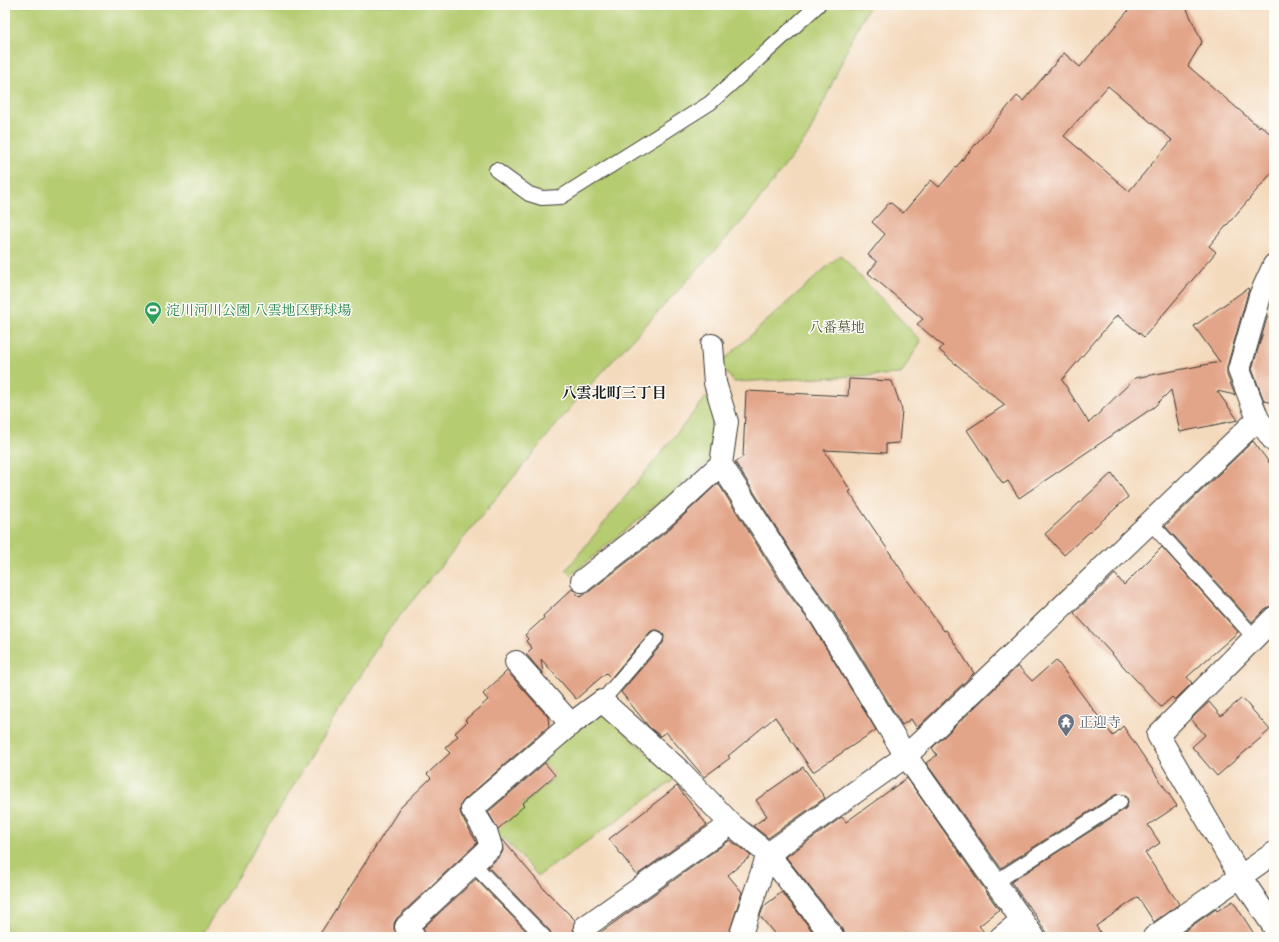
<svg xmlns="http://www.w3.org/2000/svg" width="1279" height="942" font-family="'Libre Caslon Text','Noto Serif JP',serif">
  <rect width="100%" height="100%" fill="#fdfcf7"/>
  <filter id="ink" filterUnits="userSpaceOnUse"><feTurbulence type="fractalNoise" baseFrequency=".025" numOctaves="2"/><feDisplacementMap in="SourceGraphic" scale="8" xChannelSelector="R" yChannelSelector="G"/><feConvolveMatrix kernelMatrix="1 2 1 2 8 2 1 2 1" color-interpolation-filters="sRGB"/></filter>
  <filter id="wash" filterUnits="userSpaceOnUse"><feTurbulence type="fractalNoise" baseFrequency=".012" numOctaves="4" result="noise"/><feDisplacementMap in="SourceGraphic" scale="16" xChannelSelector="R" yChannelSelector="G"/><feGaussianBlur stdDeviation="0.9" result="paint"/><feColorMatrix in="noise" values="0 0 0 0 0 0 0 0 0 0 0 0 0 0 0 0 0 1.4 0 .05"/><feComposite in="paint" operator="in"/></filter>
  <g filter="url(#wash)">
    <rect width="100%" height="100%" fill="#f4dabd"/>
    <path fill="#b5cc71" stroke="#687446" d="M 5,5 L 870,5 L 856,31 L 808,136 L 745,218 L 580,396 L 385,634 L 266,831 L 200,937 L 5,937 Z
      M 840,255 L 921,341 L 901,374 L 734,382 L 719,364 Z
      M 707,396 L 716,407 L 712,459 L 571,575 L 566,570 Z
      M 604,713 L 675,779 L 538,876 L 504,838 L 491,847 L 487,834 L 553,779 L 536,755 Z"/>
    <g id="blocks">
      <path fill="#e3a589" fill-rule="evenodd" d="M 1133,5 L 1185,5 L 1202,42 L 1188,66 L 1259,127 L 1260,125 L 1274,137 L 1274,170 L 1209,246 L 1216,252 L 1144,337 L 1117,315 L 1062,380 L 1089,423 L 1135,378 L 1220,362 L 1194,326 L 1248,288 L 1249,289 L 1227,367 L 1227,375 L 1235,395 L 1217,391 L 1238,420 L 1180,432 L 1171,390 L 1154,407 L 1019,498 L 1008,481 L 1003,484 L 967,430 L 1005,405 L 939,350 L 943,346 L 917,324 L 923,319 L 868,273 L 877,262 L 868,255 L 885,234 L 872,222 L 890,202 L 903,213 L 931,180 L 939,187 L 1017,96 L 1023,101 L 1064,53 L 1080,67 ZM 1108,86 L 1172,140 L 1129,191 L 1064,136 Z
        M 1268,315 L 1274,323 L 1274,403 L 1264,401 L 1252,369 Z
        M 849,379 L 892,381 L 902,410 L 899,443 L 886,444 L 886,453 L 824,450 L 851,491 L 849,492 L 906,577 L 905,577 L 944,631 L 946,630 L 974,673 L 917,728 L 911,719 L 902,725 L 833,611 L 806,575 L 735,462 L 743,457 L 746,391 L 848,396 Z
        M 1253,441 L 1274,469 L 1274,604 L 1265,609 L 1252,622 L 1165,526 Z
        M 1112,473 L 1128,497 L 1064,555 L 1045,534 Z
        M 718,483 L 785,589 L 812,625 L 876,730 L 813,772 L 775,717 L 728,756 L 730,758 L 704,777 L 666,732 L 660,736 L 649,727 L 621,692 L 663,643 L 664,636 L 662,632 L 658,630 L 654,630 L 650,632 L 611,678 L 606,673 L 576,699 L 541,659 L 543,674 L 526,654 L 532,648 L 526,641 L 528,639 L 525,635 L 544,618 L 543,616 L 572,589 L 580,597 L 590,591 L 667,531 Z
        M 1162,547 L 1238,632 L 1187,677 L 1192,683 L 1175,700 L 1172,697 L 1161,707 L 1074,613 L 1115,574 L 1124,585 Z
        M 1056,660 L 1113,736 L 1123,726 L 1177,806 L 1148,825 L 1160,843 L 1145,853 L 1179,904 L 1154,922 L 1138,897 L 1096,926 L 1103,937 L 1050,937 L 1029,906 L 1028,906 L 1011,882 L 1125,809 L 1127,806 L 1128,802 L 1127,797 L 1120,794 L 1115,795 L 1001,868 L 926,763 L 937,755 L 932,748 L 1018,666 L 1032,681 Z
        M 507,671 L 548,717 L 549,726 L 464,800 L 461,804 L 460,810 L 461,815 L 477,843 L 397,918 L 394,923 L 394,929 L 398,937 L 318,937 L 400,808 L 431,778 L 427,774 L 450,753 L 445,748 L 458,736 L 455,733 L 467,722 L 465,720 L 488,700 L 483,694 Z
        M 1242,698 L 1270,730 L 1217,776 L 1192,747 L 1205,735 L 1191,719 L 1209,702 L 1221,716 Z
        M 545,763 L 555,775 L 522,804 L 524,806 L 498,829 L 488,812 Z
        M 803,767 L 825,798 L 768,838 L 753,826 L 767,816 L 756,800 Z
        M 907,778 L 999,910 L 979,926 L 988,937 L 845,937 L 843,929 L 786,857 L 842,817 L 846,822 Z
        M 677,786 L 707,825 L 637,875 L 609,839 Z
        M 502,839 L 545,890 L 575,920 L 573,929 L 575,934 L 578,937 L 552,937 L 550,931 L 488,867 L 500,856 L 503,851 Z
        M 730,840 L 751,856 L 728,875 L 742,892 L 728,937 L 594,937 Z
        M 476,879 L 532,937 L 426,937 L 423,928 Z
        M 782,892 L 817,937 L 777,937 L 760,916 L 764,906 Z
        M 1233,901 L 1256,937 L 1176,937 L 1216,909 L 1217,911 Z"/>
    </g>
  </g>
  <g filter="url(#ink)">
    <use href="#blocks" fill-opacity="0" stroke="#3c3834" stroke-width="1"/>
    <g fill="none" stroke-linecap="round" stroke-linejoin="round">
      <g stroke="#3c3834" stroke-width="16">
        <path id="service" d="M 496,170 L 529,194 L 542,198 L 561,197 L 710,103 L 818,5
          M 1150,522 L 1254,637
          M 602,701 L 656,638
          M 473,864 L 544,937
          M 994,883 L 1120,802"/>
      </g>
      <g stroke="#3c3834" stroke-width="24">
        <path id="minor" d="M 1274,265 L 1260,296 L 1239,370 L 1258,419 L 1274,441
          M 712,345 L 715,383 L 727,422 L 721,464 L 796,582 L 822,618 L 906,756 L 1034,937
          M 582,581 L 659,521 L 721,464
          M 1274,618 L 1158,735 L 1240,876 L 1274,927
          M 516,662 L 571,724
          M 585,927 L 731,824
          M 414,937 L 406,927 L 491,847 L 487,834 L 472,809 L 571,724 L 602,701 L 680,771 L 731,824 L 768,854 L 833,937
          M 740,937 L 768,854 L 906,756 L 1258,419
          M 1001,937 L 1021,921
          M 1154,937 L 1274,853"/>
      </g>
      <use href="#service" stroke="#fff" stroke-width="14"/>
      <use href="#minor" stroke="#fff" stroke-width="22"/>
    </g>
  </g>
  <defs>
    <g id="stadium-pin" transform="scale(0.9)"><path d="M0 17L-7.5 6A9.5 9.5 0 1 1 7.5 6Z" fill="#2e9e5b" stroke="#fdfcf7"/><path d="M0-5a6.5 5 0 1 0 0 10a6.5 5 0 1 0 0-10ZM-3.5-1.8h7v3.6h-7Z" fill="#fff"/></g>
    <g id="temple-pin" transform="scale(0.9)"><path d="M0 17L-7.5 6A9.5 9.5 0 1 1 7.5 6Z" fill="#6b7280" stroke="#fdfcf7"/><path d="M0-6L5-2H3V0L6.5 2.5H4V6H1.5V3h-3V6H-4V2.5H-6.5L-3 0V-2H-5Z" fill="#fff"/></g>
  </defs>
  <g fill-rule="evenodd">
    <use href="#stadium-pin" x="153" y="310"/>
    <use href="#temple-pin" x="1066" y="722"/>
  </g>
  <g text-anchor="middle" stroke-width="3" stroke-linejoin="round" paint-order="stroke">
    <g font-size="14" fill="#27864d" stroke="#fdfcf7" text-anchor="start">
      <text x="166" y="315">淀川河川公園 八雲地区野球場</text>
    </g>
    <g font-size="14" fill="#525a3a" stroke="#fdfcf7">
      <text x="837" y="332">八番墓地</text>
    </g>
    <g font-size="14" fill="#5b616d" stroke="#fdfcf7" text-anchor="start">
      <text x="1079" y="727">正迎寺</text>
    </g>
    <g font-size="15" font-weight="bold" fill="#1c1c1c" stroke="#fdfcf7">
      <text x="614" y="398">八雲北町三丁目</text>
    </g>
  </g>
  <rect width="1279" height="942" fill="none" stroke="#fdfcf7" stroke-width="20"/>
</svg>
